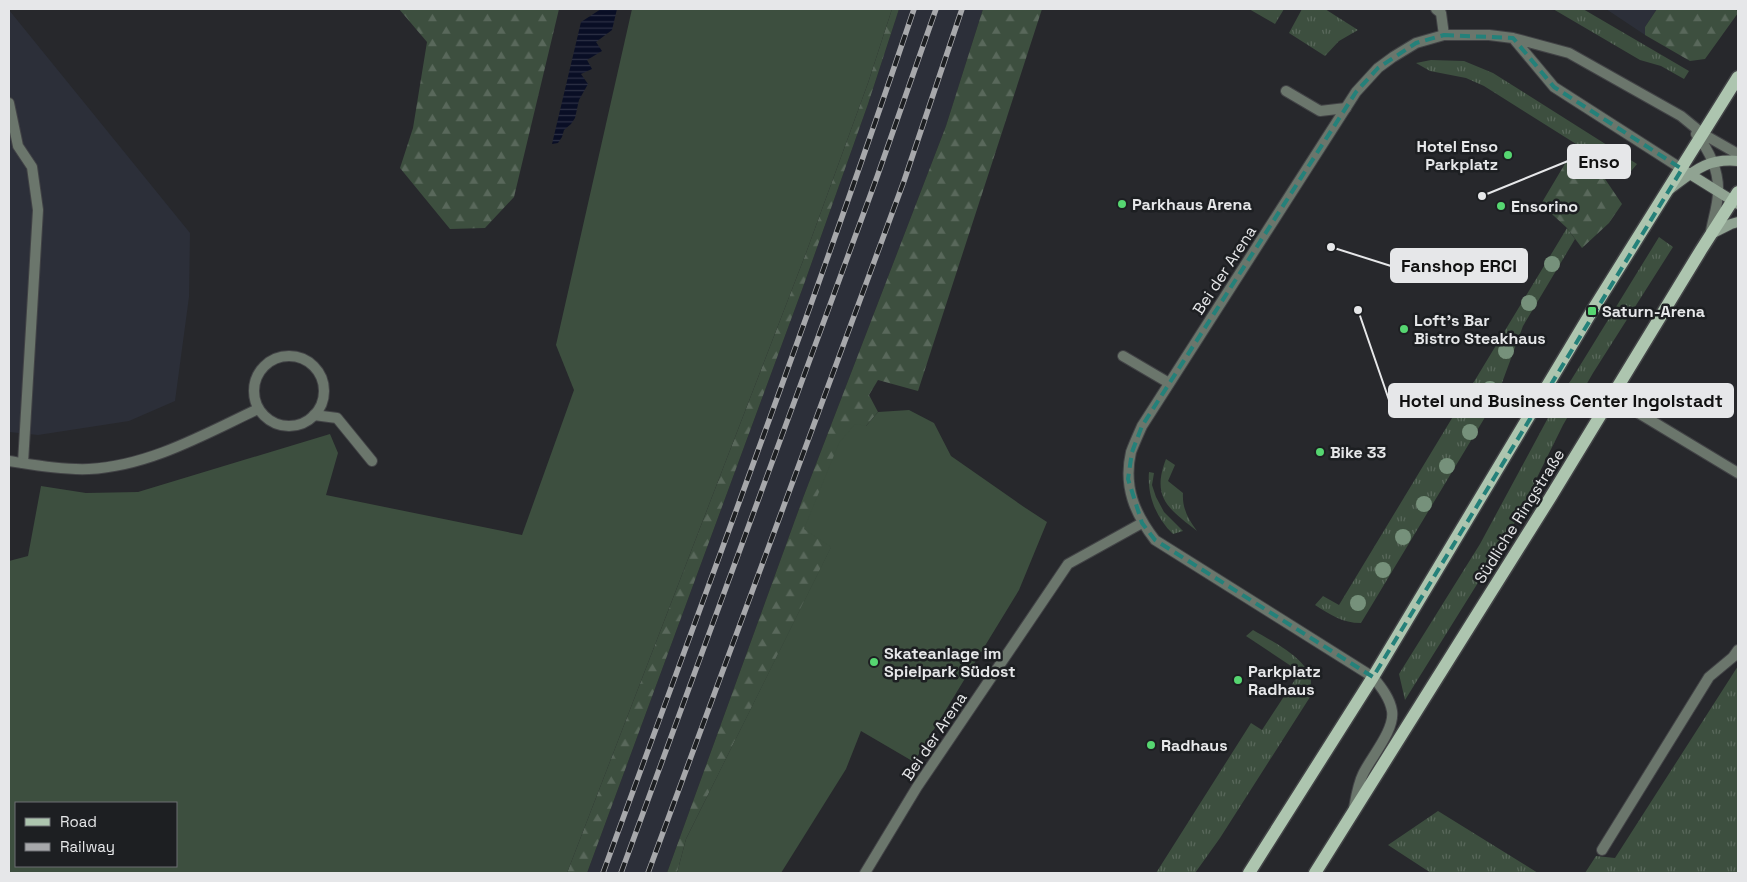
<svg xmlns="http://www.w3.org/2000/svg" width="1747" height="882" font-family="'Space Grotesk',sans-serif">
  <defs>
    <pattern id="grass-tufts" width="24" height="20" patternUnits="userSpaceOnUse" patternTransform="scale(1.25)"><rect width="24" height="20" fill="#3d4f3f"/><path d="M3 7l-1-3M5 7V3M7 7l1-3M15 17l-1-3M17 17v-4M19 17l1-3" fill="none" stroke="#59685b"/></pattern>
    <pattern id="forest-firs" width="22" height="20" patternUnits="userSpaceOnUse" patternTransform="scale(1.25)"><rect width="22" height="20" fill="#3d4f3f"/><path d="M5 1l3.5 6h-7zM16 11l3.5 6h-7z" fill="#59685b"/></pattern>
    <pattern id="water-rules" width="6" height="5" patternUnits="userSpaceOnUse" patternTransform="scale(1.25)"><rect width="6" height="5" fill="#090e25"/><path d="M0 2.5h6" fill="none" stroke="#2d3145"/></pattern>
  </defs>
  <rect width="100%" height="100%" fill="#27282c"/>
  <path fill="#2c2f39" d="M 899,9 L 983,9 L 946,126 L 803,498 L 667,873 L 587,873 L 803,287 L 868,104 Z
    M 1606,9 L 1657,9 L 1645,27 L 1645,35 Z
    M 9,10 L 190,233 L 189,297 L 175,401 L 129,421 L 38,435 L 9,432 Z"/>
  <path fill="url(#grass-tufts)" d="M 1249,9 L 1284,9 L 1275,24 Z
    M 1302,9 L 1325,9 L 1358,30 L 1339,41 L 1325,56 L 1289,33 Z
    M 1553,9 L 1583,9 L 1689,71 L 1684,79 L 1661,66 L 1640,60 Z
    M 1431,60 L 1464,61 L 1493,73 L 1637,164 L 1627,176 L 1484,86 L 1466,78 L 1430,71 L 1416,63 Z
    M 1567,228 L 1575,239 L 1523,326 L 1496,399 L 1361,623 C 1342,623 1331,615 1315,605 L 1323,596 L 1339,605 Z
    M 1659,237 L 1673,247 L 1593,373 L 1563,425 L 1512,528 L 1405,700 L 1399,674 L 1480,544 L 1549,416 Z
    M 1166,459 L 1175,465 L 1168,481 L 1183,493 C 1182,508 1188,519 1197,531 C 1169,509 1151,498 1166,459 Z
    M 1149,472 L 1154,473 L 1152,485 L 1156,497 L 1164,512 L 1183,531 L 1173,534 C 1156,518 1147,495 1149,472 Z
    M 1253,630 C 1271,641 1308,658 1311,681 C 1311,686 1310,692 1310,697 L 1220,838 L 1195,873 L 1156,873 L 1251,723 L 1262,730 L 1300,672 L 1246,636 Z
    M 1738,666 L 1738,873 L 1585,873 L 1596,856 L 1615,858 Z
    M 1438,811 L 1538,873 L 1431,873 L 1388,845 Z"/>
  <path fill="url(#forest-firs)" d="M 399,9 L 559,9 L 514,197 L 485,228 L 450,229 L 400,168 L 413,128 L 427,42 Z
    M 892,9 L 899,9 L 868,104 L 803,287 L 587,873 L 567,873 L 806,253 L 868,83 Z
    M 983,9 L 1042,9 L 918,391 L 878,380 L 869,395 L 878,412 L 866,426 L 832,546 L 686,839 L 677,873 L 667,873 L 803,498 L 946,126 Z
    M 1657,9 L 1736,9 L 1738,13 L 1705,59 L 1690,61 L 1645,35 L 1645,27 Z
    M 1569,157 L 1605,179 L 1622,204 L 1609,223 L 1582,248 L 1567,228 L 1541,204 Z"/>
  <path fill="#3d4f3f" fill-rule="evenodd" d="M 632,9 L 892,9 L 868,83 L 806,253 L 567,873 L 9,873 L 9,561 L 28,556 L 41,486 L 86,493 L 138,492 L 330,434 L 338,453 L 326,495 L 522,535 L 574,390 L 556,345 ZM 16,803 L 176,803 L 176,866 L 16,866 Z
    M 909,410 L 934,423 L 951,456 L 1024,507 L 1047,522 L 1019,590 L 914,762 L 861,731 L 846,769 L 781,873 L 677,873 L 686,839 L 831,547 L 804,529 L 839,443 L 855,424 L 866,426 L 878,412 Z"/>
  <path fill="url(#water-rules)" d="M 601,9 L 617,9 L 612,30 L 596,42 L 602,51 L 587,60 L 592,69 L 581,74 L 588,84 L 579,100 L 575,118 L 571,124 L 564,130 L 562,137 L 558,143 L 552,144 L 581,22 Z"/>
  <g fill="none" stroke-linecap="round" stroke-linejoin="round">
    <g stroke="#424346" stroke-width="12">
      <path id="lane" d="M 1436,9 L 1441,13 L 1444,35
        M 1286,91 L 1320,111 L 1346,108
        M 9,103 L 18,146 L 32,167 L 38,210 L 23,463
        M 1123,356 L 1169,383
        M 314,415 L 337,418 L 372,461
        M 1602,850 L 1709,677 L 1733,657 L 1738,650"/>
    </g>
    <g stroke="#424346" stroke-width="12">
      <path id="street" d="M 1513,38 L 1554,87 L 1682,169
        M 1696,134 C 1709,150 1719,171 1718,192 C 1718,205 1713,219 1711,231
        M254 391a35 35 0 1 1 70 0a35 35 0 1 1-70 0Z
        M 1612,397 L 1738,473
        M 9,461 C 35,465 63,470 89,469 C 149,466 205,434 258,409
        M 1354,808 C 1356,797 1358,784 1363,774 C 1371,757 1395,730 1392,711 C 1390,698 1381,687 1373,677 L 1155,540 C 1135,514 1123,487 1131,452 C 1134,444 1138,435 1142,426 L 1356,92 L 1378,68 L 1393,57 L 1416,43 L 1444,35 L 1489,35 L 1513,38 L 1569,53 L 1681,116 L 1703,134 L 1738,154
        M 865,873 L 917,787 L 1068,564 L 1142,523"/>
    </g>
    <g stroke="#424346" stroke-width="12">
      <path id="secondary" d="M 1685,171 L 1738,204
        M 1670,189 C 1694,171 1707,158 1738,161
        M 1711,234 L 1731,224 L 1738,222"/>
    </g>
    <g stroke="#424346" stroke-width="15">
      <path id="primary" d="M 1249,873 L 1373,677 L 1592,311 L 1738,77
        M 1315,873 L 1550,498 L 1701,250 L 1738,192"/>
    </g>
    <use href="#lane" stroke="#6b766c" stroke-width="10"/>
    <use href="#street" stroke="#6b766c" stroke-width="10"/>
    <use href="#secondary" stroke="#90a392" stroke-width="10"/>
    <use href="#primary" stroke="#adc5af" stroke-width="12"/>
    <g stroke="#a7a8ab" stroke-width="5.5">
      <path id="rail" d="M 603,873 C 708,586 816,299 914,9
        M 621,873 L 877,177 L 936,9
        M 648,873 L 904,181 L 962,9"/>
    </g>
    <use href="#rail" stroke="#1d1f22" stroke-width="4" stroke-dasharray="11" stroke-linecap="butt"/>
  </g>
  <g fill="#76917b">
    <circle cx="1552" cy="264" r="8"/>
    <circle cx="1529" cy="303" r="8"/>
    <circle cx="1506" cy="351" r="8"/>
    <circle cx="1490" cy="389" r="8"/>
    <circle cx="1470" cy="432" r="8"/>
    <circle cx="1447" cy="466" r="8"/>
    <circle cx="1424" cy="504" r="8"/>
    <circle cx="1403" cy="537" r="8"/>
    <circle cx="1383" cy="570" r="8"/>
    <circle cx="1358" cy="603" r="8"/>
  </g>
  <path fill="none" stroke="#24817a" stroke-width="4" stroke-dasharray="10 6" stroke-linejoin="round" d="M 1444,35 L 1513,38 L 1554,87 L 1682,169 L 1373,677 L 1155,540 L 1142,523 L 1128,479 L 1132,452 L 1142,426 L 1356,92 L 1378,68 L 1416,43 Z"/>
  <g fill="#56d671" stroke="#1d1f22" stroke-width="2">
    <circle cx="1508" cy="155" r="5"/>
    <circle cx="1122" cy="204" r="5"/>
    <circle cx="1501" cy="206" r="5"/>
    <rect x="1587" y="306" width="10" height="10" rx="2.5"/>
    <circle cx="1404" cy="329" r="5"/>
    <circle cx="1320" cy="452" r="5"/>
    <circle cx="874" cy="662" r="5"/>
    <circle cx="1238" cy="680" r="5"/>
    <circle cx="1151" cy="745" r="5"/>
  </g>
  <g text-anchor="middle" stroke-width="5" stroke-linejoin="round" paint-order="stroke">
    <g font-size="16" font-weight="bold" fill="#e6e7e9" stroke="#1d1f22" text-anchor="start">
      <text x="1498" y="152" text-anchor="end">Hotel Enso<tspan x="1498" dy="18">Parkplatz</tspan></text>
      <text x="1132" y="210">Parkhaus Arena</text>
      <text x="1511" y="212">Ensorino</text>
      <text x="1602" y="317">Saturn-Arena</text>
      <text x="1414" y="326">Loft’s Bar<tspan x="1414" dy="18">Bistro Steakhaus</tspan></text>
      <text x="1330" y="458">Bike 33</text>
      <text x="884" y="659">Skateanlage im<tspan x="884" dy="18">Spielpark Südost</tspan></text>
      <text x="1248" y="677">Parkplatz<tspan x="1248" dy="18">Radhaus</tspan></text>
      <text x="1161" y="751">Radhaus</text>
    </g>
    <g font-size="16" fill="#e6e7e9" stroke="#1d1f22">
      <text transform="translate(1224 270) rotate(-57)" y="6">Bei der Arena</text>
      <text transform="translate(1519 516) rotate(-58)" y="6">Südliche Ringstraße</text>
      <text transform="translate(934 736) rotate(-56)" y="6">Bei der Arena</text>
    </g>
  </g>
  <path fill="none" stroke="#e6e7e9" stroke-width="2" d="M1482 196L1568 161M1331 247L1391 266M1358 310L1389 400"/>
  <g fill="#e6e7e9" stroke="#1d1f22" stroke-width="2">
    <circle cx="1482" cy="196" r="5"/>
    <circle cx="1331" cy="247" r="5"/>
    <circle cx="1358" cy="310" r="5"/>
  </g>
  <g fill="#e6e7e9" stroke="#e6e7e9" stroke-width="2">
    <rect x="1568" y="145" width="62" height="33" rx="5"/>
    <rect x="1391" y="249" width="136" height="33" rx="5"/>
    <rect x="1389" y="384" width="344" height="33" rx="5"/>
  </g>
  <g font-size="18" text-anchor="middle" font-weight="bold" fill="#111">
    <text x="1599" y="168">Enso</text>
    <text x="1459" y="272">Fanshop ERCI</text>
    <text x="1561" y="407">Hotel und Business Center Ingolstadt</text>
  </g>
  <rect width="1747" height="882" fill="none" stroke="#e6e7e9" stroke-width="20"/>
  <rect x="15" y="802" width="162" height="65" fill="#1d1f22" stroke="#6d6f72"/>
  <rect x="25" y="818" width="25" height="8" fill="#adc5af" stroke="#6d6f72"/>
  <text x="60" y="827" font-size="15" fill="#e6e7e9">Road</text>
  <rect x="25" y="843" width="25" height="8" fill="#a7a8ab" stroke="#6d6f72"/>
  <text x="60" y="852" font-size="15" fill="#e6e7e9">Railway</text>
</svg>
